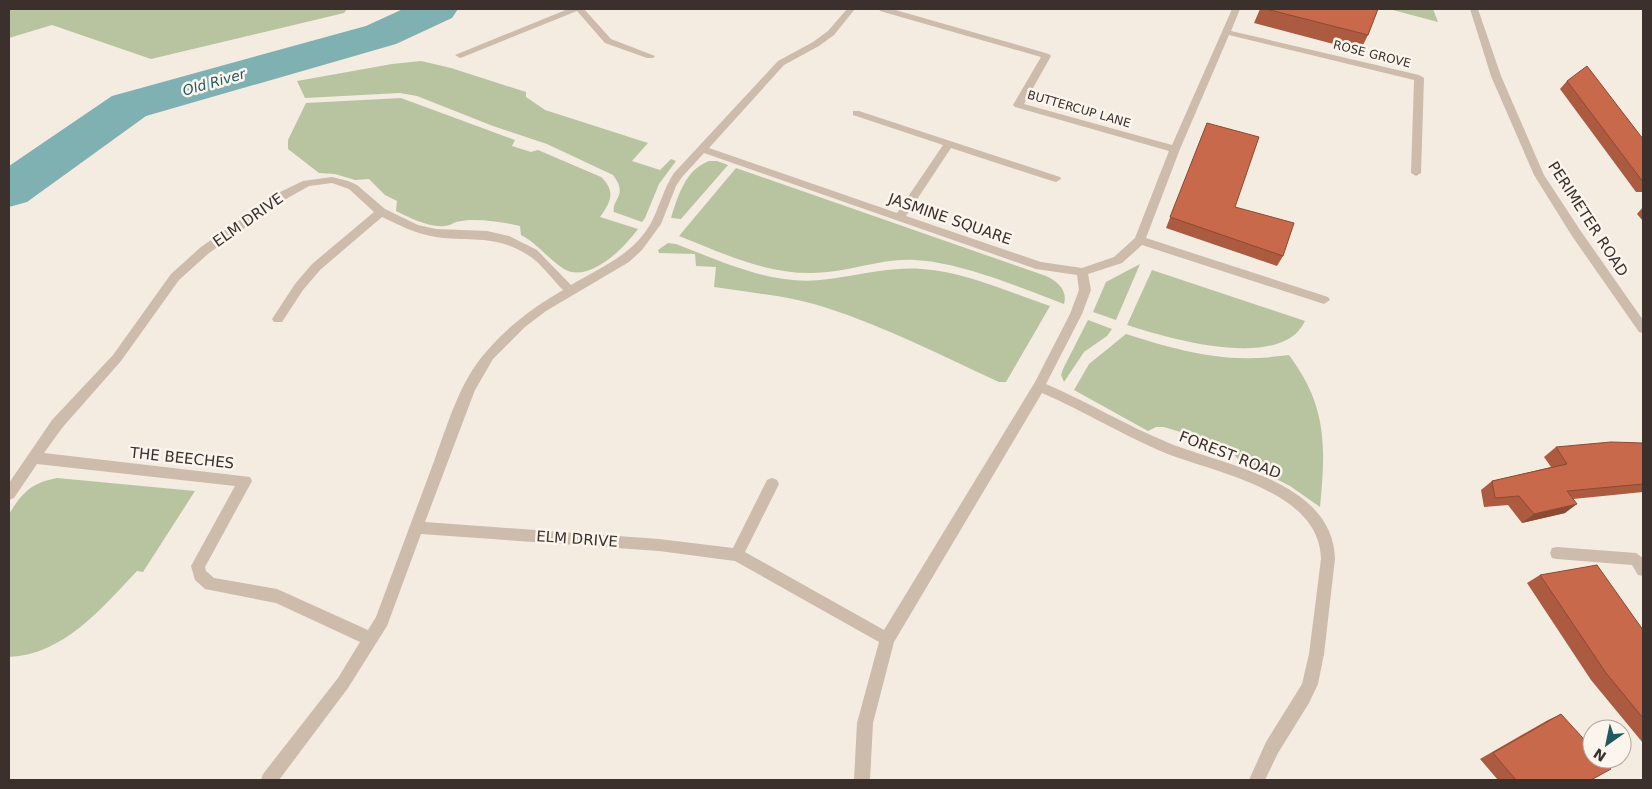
<svg xmlns="http://www.w3.org/2000/svg" width="1652" height="789" font-family="'DejaVu Sans',sans-serif">
  <rect width="100%" height="100%" fill="#f4ebe1"/>
  <path fill="#b8c4a0" d="M 9,9 L 347,9 L 344,13 L 151,59 L 52,25 L 9,38 Z
    M 1389,9 L 1433,9 L 1438,22 Z
    M 421,61 L 451,68 L 526,92 L 526,97 L 545,110 L 648,143 L 632,161 L 660,170 L 671,159 L 676,161 L 659,184 L 645,218 L 642,222 L 614,212 C 611,199 629,196 613,175 L 547,144 L 493,126 L 417,96 L 400,93 L 305,98 L 297,81 L 392,64 Z
    M 401,98 L 515,140 L 512,146 L 531,152 L 538,150 L 601,177 C 616,191 611,202 600,217 L 638,229 C 624,248 589,284 564,269 C 548,259 538,244 521,235 L 520,226 C 503,222 473,217 456,222 C 453,223 449,226 445,226 C 430,228 410,218 396,211 L 397,201 L 385,195 L 369,179 L 355,180 L 335,174 L 319,173 L 288,149 L 288,140 L 306,103 Z
    M 709,161 L 717,161 L 728,165 L 681,219 L 671,218 C 678,196 685,170 709,161 Z
    M 736,168 L 1046,276 C 1057,281 1068,290 1064,304 C 1022,288 960,262 915,260 C 880,258 848,273 813,273 C 766,274 722,253 679,236 Z
    M 668,243 L 676,244 C 721,261 770,285 820,280 C 854,277 887,266 922,269 C 966,272 1008,292 1050,306 L 1006,382 L 999,382 C 943,356 886,327 827,308 C 791,296 752,293 714,287 L 716,267 L 696,266 L 695,254 L 659,253 L 658,250 Z
    M 1140,264 L 1116,320 L 1093,312 L 1106,282 Z
    M 1152,270 L 1305,321 C 1282,372 1167,338 1127,325 Z
    M 1088,320 L 1112,329 L 1107,336 L 1084,352 L 1064,382 L 1061,375 L 1063,369 Z
    M 1126,334 C 1167,347 1211,360 1255,358 C 1266,358 1278,356 1289,355 C 1327,406 1326,446 1320,507 L 1290,486 L 1239,460 L 1226,446 L 1164,427 L 1156,427 L 1148,431 L 1074,390 L 1089,364 Z
    M 57,478 L 195,491 L 143,572 L 137,571 C 102,608 63,655 9,657 L 9,514 C 23,492 31,483 57,478 Z"/>
  <g fill="none" stroke-linecap="round" stroke-linejoin="round">
    <path fill="#7fb0b2" fill-rule="evenodd" d="M 403,9 L 458,9 L 452,18 L 396,44 L 146,116 L 27,202 L 9,207 L 9,166 L 112,96 L 366,26 Z"/>
    <path fill="#cdbbac" fill-rule="evenodd" d="M 568,9 L 584,9 L 611,39 L 655,56 L 653,58 L 647,58 L 605,43 L 577,11 L 463,57 L 460,58 L 455,55 Z
      M 847,9 L 855,9 L 834,35 L 819,46 L 784,65 L 709,148 L 897,213 L 943,145 L 853,115 L 853,111 L 859,111 L 1060,177 L 1061,179 L 1056,182 L 1052,181 L 951,148 L 906,216 L 1041,262 L 1082,268 L 1114,257 L 1135,238 L 1169,151 L 1015,107 L 1013,105 L 1041,57 L 880,11 L 879,9 L 892,9 L 1049,54 L 1051,56 L 1024,104 L 1172,145 L 1232,9 L 1240,9 L 1231,31 L 1419,75 L 1424,78 L 1421,173 L 1416,176 L 1411,173 L 1414,80 L 1229,35 L 1180,149 L 1146,238 L 1328,297 L 1330,300 L 1324,304 L 1142,245 L 1122,263 L 1088,274 L 1091,290 L 1082,314 L 1046,384 C 1088,402 1127,426 1169,443 C 1225,466 1333,481 1335,559 L 1324,654 L 1318,684 L 1309,703 L 1278,753 L 1265,780 L 1249,780 L 1266,742 L 1302,684 L 1309,654 L 1321,559 C 1320,488 1208,472 1158,450 C 1118,432 1081,410 1042,393 L 894,642 L 873,723 L 870,780 L 854,780 L 857,723 L 879,642 L 735,561 L 659,551 L 421,534 L 387,626 L 348,688 L 279,780 L 261,780 L 263,774 L 338,678 L 360,642 L 276,603 L 205,589 L 195,580 L 191,566 L 235,486 L 37,464 L 14,498 L 9,500 L 9,483 L 52,420 L 113,355 L 171,274 L 201,247 L 278,193 L 303,181 L 332,177 L 348,181 L 357,185 L 385,209 L 418,225 L 436,229 L 487,231 L 509,236 L 537,250 L 571,285 C 600,268 636,253 652,221 C 660,205 664,188 674,173 L 778,61 L 813,42 L 828,31 ZM 704,153 L 1036,269 L 1077,275 L 1079,290 L 1070,314 L 1035,382 L 884,630 L 745,552 L 779,484 L 777,480 L 772,478 L 767,480 L 733,548 L 659,539 L 425,522 L 475,390 L 493,359 L 525,327 L 546,311 L 629,262 L 642,250 L 661,224 L 676,186 L 682,177 ZM 332,183 L 349,189 L 374,212 L 312,264 L 295,284 L 274,316 L 272,319 L 274,322 L 282,322 L 303,290 L 320,270 L 382,217 C 399,225 416,234 436,237 C 472,242 494,234 528,255 C 541,263 552,279 563,290 C 534,307 508,326 486,352 C 459,382 447,427 433,464 C 414,515 395,566 376,617 L 368,630 L 277,589 L 214,578 L 206,571 L 205,567 L 252,481 L 250,477 L 44,453 L 62,428 L 121,361 L 179,280 L 209,253 L 286,199 L 309,186 Z
      M 1470,9 L 1478,9 L 1501,76 L 1544,175 L 1580,230 L 1643,320 L 1643,333 L 1639,332 L 1572,236 L 1534,175 L 1491,76 Z
      M 1557,547 L 1636,553 L 1643,558 L 1643,576 L 1638,575 L 1632,565 L 1557,559 L 1552,558 L 1550,553 L 1552,548 Z"/>
  </g>
  <path fill="#ac5a40" d="M 1260,9 L 1378,9 L 1368,35 L 1360,51 L 1254,23 Z
    M 1567,81 L 1643,139 L 1643,192 L 1636,192 L 1560,89 Z
    M 1207,123 L 1235,207 L 1283,256 L 1277,266 L 1166,228 Z
    M 1643,207 L 1643,221 L 1637,214 Z
    M 1643,443 L 1643,492 L 1573,499 L 1565,513 L 1522,523 L 1508,505 L 1484,507 L 1481,490 L 1492,481 L 1551,467 L 1544,457 L 1556,447 Z
    M 1540,575 L 1643,630 L 1643,743 L 1591,680 L 1527,583 Z
    M 1561,714 L 1591,780 L 1498,780 L 1480,759 L 1548,720 Z"/>
  <path fill="#8c4a34" d="M 1577,504 L 1565,513 L 1522,523 L 1534,514 Z"/>
  <path fill="#c8694b" stroke="#8c4a34" d="M 1266,9 L 1378,9 L 1368,35 Z
    M 1587,66 L 1643,139 L 1643,182 L 1567,81 Z
    M 1207,123 L 1259,137 L 1235,207 L 1294,223 L 1283,256 L 1170,217 Z
    M 1611,442 L 1643,443 L 1643,484 L 1567,491 L 1577,504 L 1534,514 L 1519,496 L 1495,498 L 1492,481 L 1567,464 L 1556,447 Z
    M 1597,565 L 1643,630 L 1643,718 L 1606,673 L 1540,575 Z
    M 1561,714 L 1592,748 L 1592,759 L 1602,759 L 1611,769 L 1591,780 L 1516,780 L 1493,753 Z"/>
  <g text-anchor="middle" stroke-width="5" stroke-linejoin="round" paint-order="stroke">
    <g font-size="12" fill="#3b302b" stroke="#fbf5ee">
      <text transform="translate(1372 54) rotate(14)" y="4">ROSE GROVE</text>
      <text transform="translate(1079 109) rotate(16)" y="4">BUTTERCUP LANE</text>
    </g>
    <g font-size="14" font-style="italic" fill="#1f5a5e" stroke="#fbf5ee">
      <text transform="translate(214 82) rotate(-16)" y="5">Old River</text>
    </g>
    <g font-size="15" fill="#3b302b" stroke="#fbf5ee">
      <text transform="translate(950 219) rotate(19)" y="5">JASMINE SQUARE</text>
      <text transform="translate(1588 219) rotate(57)" y="5">PERIMETER ROAD</text>
      <text transform="translate(248 220) rotate(-35)" y="5">ELM DRIVE</text>
      <text transform="translate(1230 455) rotate(21)" y="5">FOREST ROAD</text>
      <text transform="translate(182 458) rotate(6)" y="5">THE BEECHES</text>
      <text transform="translate(577 539) rotate(4)" y="5">ELM DRIVE</text>
    </g>
  </g>
  <rect width="1652" height="789" fill="none" stroke="#3b302b" stroke-width="20"/>
  <g transform="translate(1607 744) rotate(213)"><circle r="24" fill="#fbf5ee" stroke="#aea6a0"/>
  <path d="M0-4L9 19L0 12L-9 19Z" fill="#1f5a5e"/>
  <text y="-8" font-size="14" font-weight="bold" text-anchor="middle" fill="#3b302b">N</text>
  </g>
</svg>
